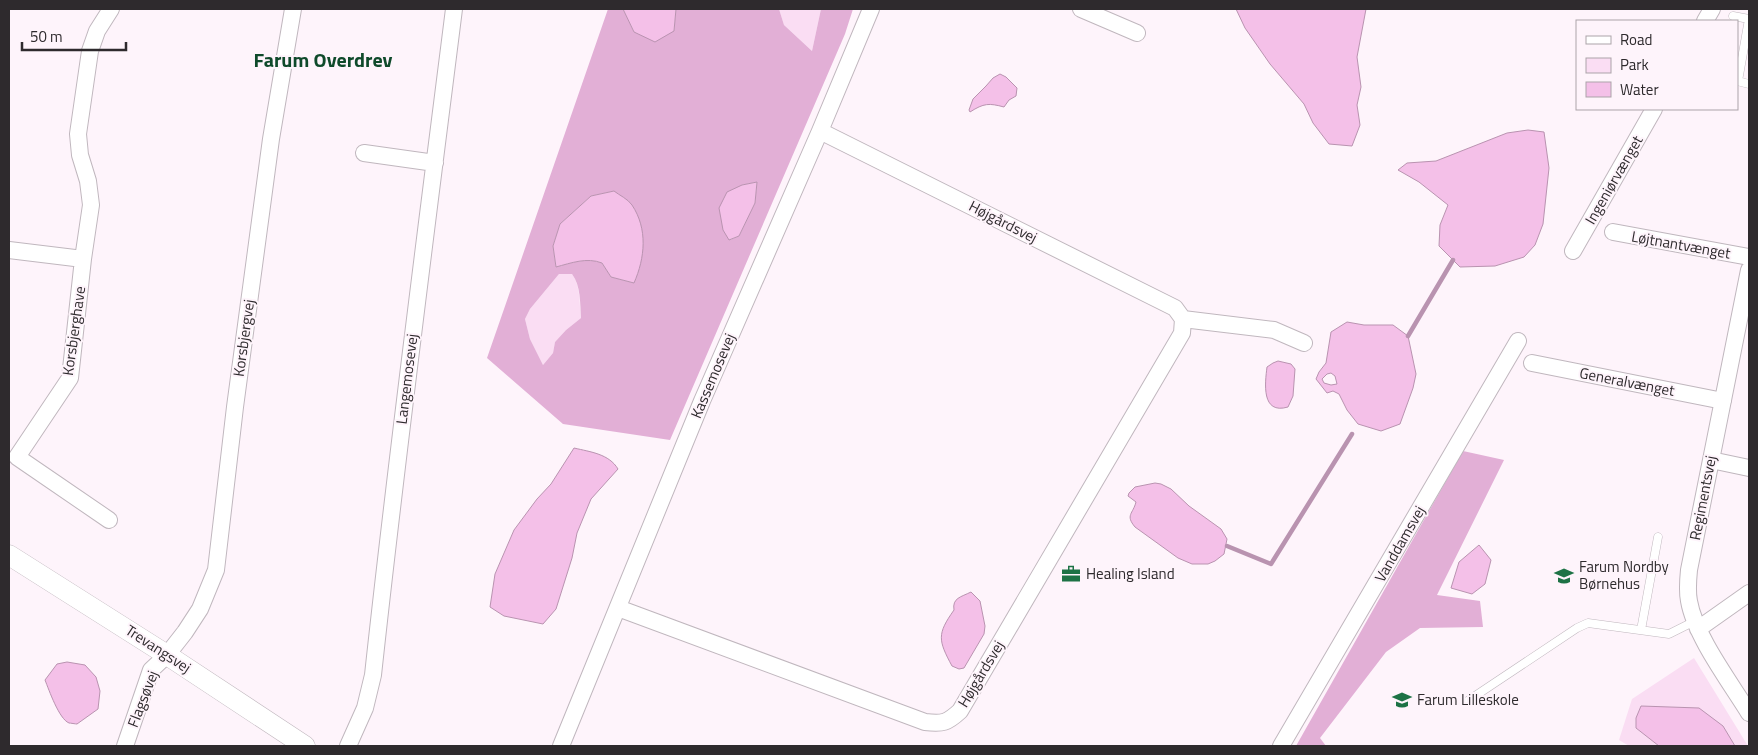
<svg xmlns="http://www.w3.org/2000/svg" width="1758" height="755" font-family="'Titillium Web',sans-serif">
  <rect width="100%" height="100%" fill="#fef4fb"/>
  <path fill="#faddf3" d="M 779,9 L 821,9 L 812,51 L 784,25 Z
    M 559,274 L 572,274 C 581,286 579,303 581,318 L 566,330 L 555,342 L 553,353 L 543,365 L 530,339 L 525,319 L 530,309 Z
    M 1694,658 L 1748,746 L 1735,746 L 1723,726 L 1636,728 L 1659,746 L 1629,746 L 1619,740 L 1632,699 Z"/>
  <path fill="#e2afd6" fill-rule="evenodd" d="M 608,9 L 623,9 L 634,32 L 674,31 L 676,9 L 779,9 L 784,25 L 812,51 L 821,9 L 853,9 L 845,34 L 670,440 L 563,424 L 487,358 ZM 757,182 L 755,203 L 739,236 L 730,240 L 742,185 ZM 614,191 L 634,283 L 611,277 L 602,263 C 587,257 571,263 556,267 L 553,246 L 560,224 L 591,196 ZM 559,274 L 572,274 C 581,286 580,303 581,318 L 566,330 L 555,342 L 553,353 L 543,365 L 530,339 L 525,319 L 530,309 Z
    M 1463,451 L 1504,460 L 1437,595 L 1480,601 L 1483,627 L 1420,628 L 1386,652 L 1320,738 L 1326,746 L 1296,746 Z"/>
  <path fill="#f4c0e8" stroke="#b993b0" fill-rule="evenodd" d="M 623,9 L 676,9 L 674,31 L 655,42 L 634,32 Z
    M 1236,9 L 1366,9 L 1357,57 L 1361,87 L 1357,105 L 1360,125 L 1352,146 L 1329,144 L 1313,123 L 1304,104 L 1270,64 L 1245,28 Z
    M 1000,74 L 1006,77 L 1017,88 L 1016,96 L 1009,100 L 1004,107 C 989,103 984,103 970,112 L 969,110 L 973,99 L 986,86 L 993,78 Z
    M 1528,130 L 1544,132 L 1549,168 L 1543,224 L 1535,245 L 1524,257 L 1495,266 L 1460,267 L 1439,246 L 1440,225 L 1448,205 L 1419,182 L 1398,170 L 1407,163 L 1436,161 L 1507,133 Z
    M 757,182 L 755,203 L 739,236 L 729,240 L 723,230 L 719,208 L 727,192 L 742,185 Z
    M 614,191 C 619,195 628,199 632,205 C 648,229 645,258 634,283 L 611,277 L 602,263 C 587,257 571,263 556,267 L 553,246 L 560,224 L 591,196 Z
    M 1347,322 L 1364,325 L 1393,325 L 1408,336 L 1416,374 L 1413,388 L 1400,424 L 1381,431 L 1358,424 L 1347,410 L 1339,394 L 1333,391 L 1327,393 L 1316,379 L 1319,372 L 1326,363 L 1331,332 ZM 1331,373 L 1335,376 L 1337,384 L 1331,385 L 1324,383 L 1322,379 L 1327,374 Z
    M 1278,361 L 1291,364 L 1295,369 L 1293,396 L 1288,407 C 1261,415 1265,383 1267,367 L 1273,363 Z
    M 574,448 C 591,452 609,454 618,469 L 591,499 L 577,533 L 572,558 L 556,609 L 543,624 L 504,616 L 490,607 L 495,574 L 514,530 L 537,499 L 551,484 Z
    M 1155,483 L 1161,484 L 1171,489 L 1189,506 L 1221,529 L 1227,539 L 1224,554 L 1215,561 L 1208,564 L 1192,564 L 1178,558 L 1135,527 C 1125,515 1133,514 1136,502 L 1128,496 L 1129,493 L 1135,487 Z
    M 1479,545 L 1491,560 L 1485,584 L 1472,594 L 1451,588 L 1459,562 Z
    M 971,592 L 980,601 L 985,626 L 984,634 L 964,668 L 959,669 L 952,666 C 938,640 937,634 954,610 C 952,598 961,597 971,592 Z
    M 67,662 L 85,665 L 96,677 L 100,691 L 98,709 L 77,724 C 76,724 70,723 69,723 C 59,719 49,690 45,680 L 57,664 Z
    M 1641,706 L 1699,708 L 1723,726 L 1735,746 L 1659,746 L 1636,728 L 1636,718 Z"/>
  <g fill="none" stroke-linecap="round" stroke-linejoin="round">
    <path stroke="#b993b0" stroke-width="4.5" d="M 1408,336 L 1453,260
      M 1227,546 L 1271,564 L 1352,434"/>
    <g stroke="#c0b7be" stroke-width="9">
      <path id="service" d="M 1733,16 L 1749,19
        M 1737,81 L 1749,84
        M 1738,81 L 1749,19
        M 1641,630 L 1658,537
        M 1466,702 L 1577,628 L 1588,623 L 1669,634 L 1695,621"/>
    </g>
    <g stroke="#c0b7be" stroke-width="18">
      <path id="minor" d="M 1081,9 L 1137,33
        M 1705,21 L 1712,9
        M 364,153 L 435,163
        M 1613,232 L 1749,257
        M 9,250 L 83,259
        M 1573,251 L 1654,109
        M 1749,270 L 1689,570 C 1688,580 1687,591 1689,601 C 1695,636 1730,682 1749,713
        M 1183,319 L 1274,330 L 1304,343
        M 1532,363 L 1723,401
        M 1711,460 L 1749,468
        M 109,520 L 17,457 L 70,378 L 83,259 L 91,205 L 88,181 L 80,155 L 78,134 L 90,51 L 97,31 L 111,9
        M 618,608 L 925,722 C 943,724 947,723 960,711 L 1182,333 L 1183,319 L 1175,308 L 820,131
        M 1698,629 L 1749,593
        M 125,746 L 151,670 L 167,655 L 185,632 L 200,609 L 216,570 L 235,407 L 271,139 L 293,9
        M 348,746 L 365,708 L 373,675 C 397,453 426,231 454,9
        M 561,746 L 702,401 L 820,131 L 871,9
        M 1281,746 L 1518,341"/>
    </g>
    <g stroke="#c0b7be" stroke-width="21">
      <path id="tertiary" d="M 9,555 L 167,655 L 305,746"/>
    </g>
    <use href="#service" stroke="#fff" stroke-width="8"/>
    <use href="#minor" stroke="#fff" stroke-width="16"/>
    <use href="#tertiary" stroke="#fff" stroke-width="20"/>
  </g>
  <defs>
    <g id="office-bare" transform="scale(1.5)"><path d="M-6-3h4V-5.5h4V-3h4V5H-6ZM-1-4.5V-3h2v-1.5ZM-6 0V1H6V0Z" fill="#1d7245" stroke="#fef4fb" stroke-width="2.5" paint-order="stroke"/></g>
    <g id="school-bare" transform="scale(1.5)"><path d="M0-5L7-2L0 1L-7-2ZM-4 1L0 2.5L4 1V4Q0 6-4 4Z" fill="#1d7245" stroke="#fef4fb" stroke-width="2.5" paint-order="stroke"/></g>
  </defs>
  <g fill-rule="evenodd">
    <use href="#office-bare" x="1071" y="574"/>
    <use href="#school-bare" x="1564" y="576"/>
    <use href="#school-bare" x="1402" y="700"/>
  </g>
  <g text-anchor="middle" stroke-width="4" stroke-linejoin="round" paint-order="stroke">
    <g font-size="15" fill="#2e2a2d" stroke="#fef4fb">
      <text transform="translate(1614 180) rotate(-60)" y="5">Ingeniørvænget</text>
      <text transform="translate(1003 222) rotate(27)" y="5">Højgårdsvej</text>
      <text transform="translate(1681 245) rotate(10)" y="5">Løjtnantvænget</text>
      <text transform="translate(74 331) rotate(-82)" y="5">Korsbjerghave</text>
      <text transform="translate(244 338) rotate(-82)" y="5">Korsbjergvej</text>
      <text transform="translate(713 376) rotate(-67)" y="5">Kassemosevej</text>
      <text transform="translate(407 379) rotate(-83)" y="5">Langemosevej</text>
      <text transform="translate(1627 382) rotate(11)" y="5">Generalvænget</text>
      <text transform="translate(1703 498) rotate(-79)" y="5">Regimentsvej</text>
      <text transform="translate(1400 544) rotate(-60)" y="5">Vanddamsvej</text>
      <text transform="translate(158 649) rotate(33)" y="5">Trevangsvej</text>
      <text transform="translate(981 674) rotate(-59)" y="5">Højgårdsvej</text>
      <text transform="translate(143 699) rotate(-69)" y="5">Flagsøvej</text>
    </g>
    <g font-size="15" fill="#2e2a2d" stroke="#fef4fb" text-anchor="start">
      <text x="1579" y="572">Farum Nordby<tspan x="1579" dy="17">Børnehus</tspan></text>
      <text x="1086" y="579">Healing Island</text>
      <text x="1417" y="705">Farum Lilleskole</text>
    </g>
    <g font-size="20" font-weight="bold" fill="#0f4a2b" stroke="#fef4fb">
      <text x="323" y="67">Farum Overdrev</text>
    </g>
  </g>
  <rect width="1758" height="755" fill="none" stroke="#2e2a2d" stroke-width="20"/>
  <rect x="1576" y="20" width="162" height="90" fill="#fef4fb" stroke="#aba3a9"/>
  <rect x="1586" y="36" width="25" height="8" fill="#ffffff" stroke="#aba3a9"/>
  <text x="1620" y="45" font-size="15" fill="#2e2a2d">Road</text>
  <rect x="1586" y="58" width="25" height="15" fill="#faddf3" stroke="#aba3a9"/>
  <text x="1620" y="70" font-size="15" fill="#2e2a2d">Park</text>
  <rect x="1586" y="82" width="25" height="15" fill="#f4c0e8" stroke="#aba3a9"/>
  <text x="1620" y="95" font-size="15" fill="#2e2a2d">Water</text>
  <path d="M22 42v8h104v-8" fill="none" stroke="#2e2a2d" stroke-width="2.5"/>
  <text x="30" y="42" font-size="15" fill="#2e2a2d" stroke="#fef4fb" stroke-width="4" paint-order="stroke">50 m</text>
</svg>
